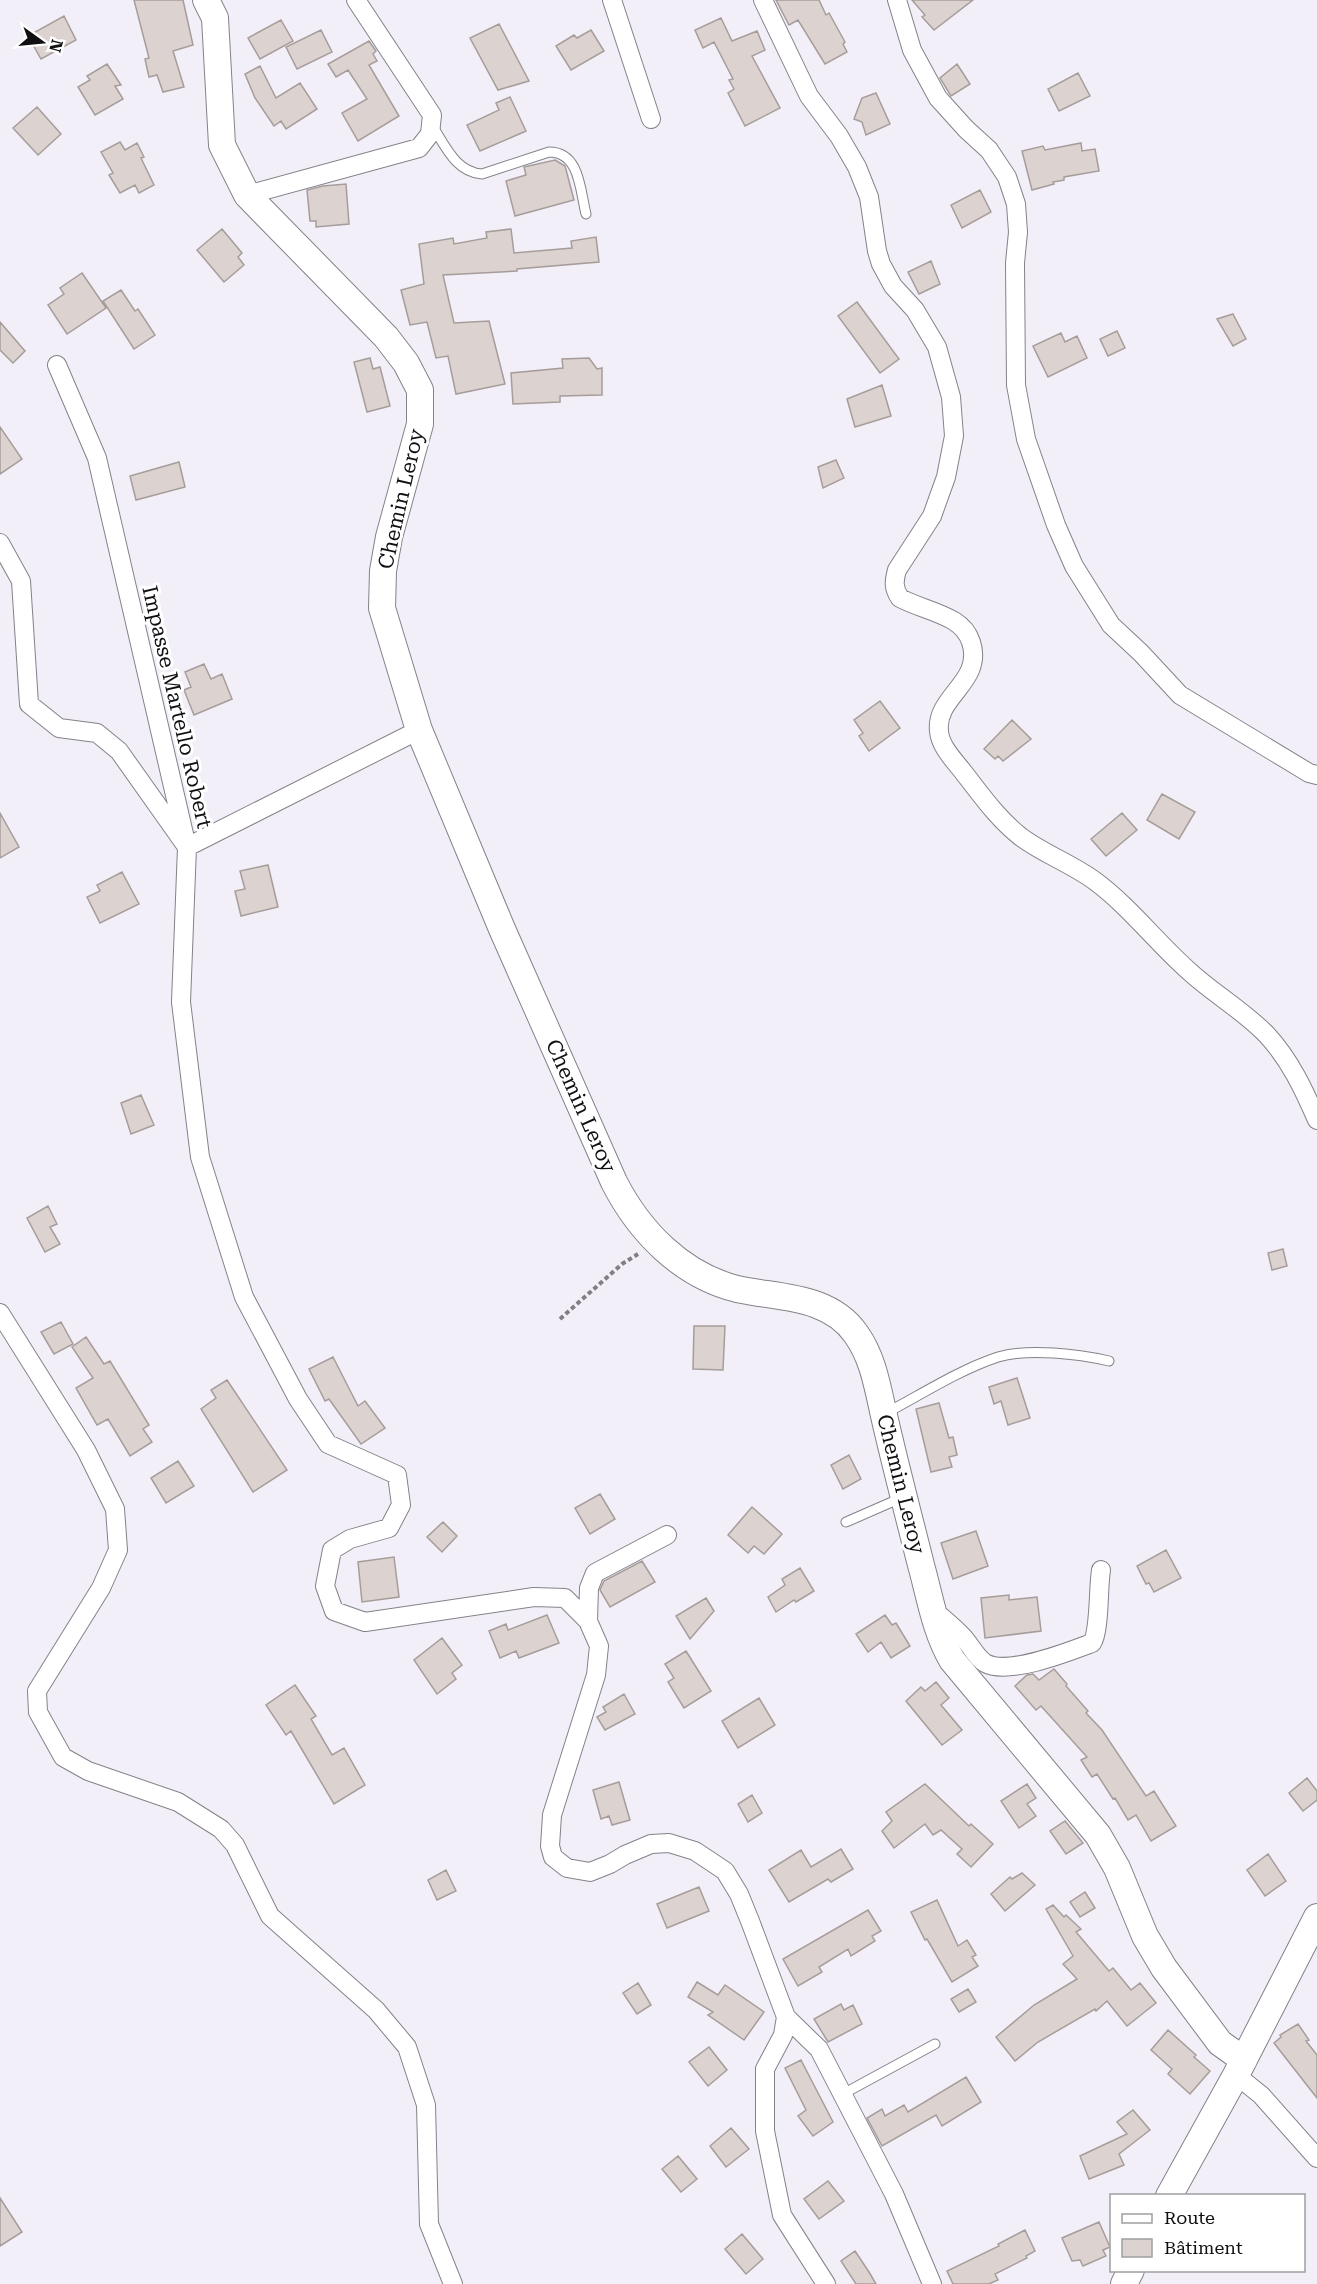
<svg xmlns="http://www.w3.org/2000/svg" width="1317" height="2284" font-family="'Roboto Serif',serif">
  <rect width="100%" height="100%" fill="#f2eff8"/>
  <path fill="#dcd3d1" stroke="#a69d9b" stroke-width="1.5" d="M 134,0 L 183,0 L 193,45 L 173,51 L 184,87 L 163,92 L 157,75 L 149,77 L 145,59 L 149,58 Z
    M 776,0 L 819,0 L 826,15 L 829,13 L 845,42 L 843,44 L 847,52 L 825,64 L 798,20 L 789,25 Z
    M 912,0 L 973,0 L 934,30 L 922,17 L 925,15 Z
    M 64,16 L 76,40 L 41,59 L 28,36 Z
    M 721,18 L 732,41 L 757,31 L 765,50 L 752,56 L 780,108 L 745,126 L 728,93 L 734,89 L 729,80 L 733,79 L 714,42 L 703,48 L 695,30 Z
    M 281,20 L 293,41 L 260,59 L 248,38 Z
    M 499,24 L 529,81 L 498,90 L 470,38 Z
    M 321,30 L 332,52 L 297,69 L 286,47 Z
    M 591,30 L 604,51 L 571,70 L 556,46 L 574,35 L 577,38 Z
    M 369,41 L 376,51 L 373,54 L 377,61 L 369,65 L 399,116 L 358,141 L 342,113 L 367,99 L 348,70 L 336,77 L 328,64 Z
    M 107,64 L 121,85 L 115,86 L 123,99 L 95,115 L 78,87 L 90,80 L 87,76 Z
    M 957,64 L 970,84 L 951,96 L 940,78 Z
    M 260,66 L 276,98 L 300,83 L 317,109 L 286,129 L 281,121 L 274,126 L 255,98 L 245,74 Z
    M 1078,73 L 1090,96 L 1059,111 L 1048,89 Z
    M 876,93 L 890,124 L 866,135 L 862,122 L 854,119 L 862,98 Z
    M 510,97 L 526,131 L 480,151 L 467,125 L 499,110 L 496,103 Z
    M 37,107 L 61,134 L 38,155 L 13,128 Z
    M 120,142 L 125,150 L 137,143 L 144,157 L 141,158 L 154,185 L 139,193 L 135,185 L 120,193 L 109,175 L 113,173 L 101,152 Z
    M 1081,143 L 1082,151 L 1095,149 L 1099,171 L 1064,177 L 1064,180 L 1053,182 L 1054,184 L 1032,190 L 1022,151 L 1043,146 L 1045,150 Z
    M 555,160 L 565,166 L 574,200 L 515,216 L 506,181 L 526,175 L 524,167 Z
    M 346,184 L 349,224 L 316,227 L 316,221 L 310,221 L 307,190 L 323,186 Z
    M 980,190 L 991,212 L 962,228 L 951,205 Z
    M 222,229 L 242,253 L 238,257 L 244,265 L 224,282 L 197,250 Z
    M 511,229 L 514,253 L 572,248 L 571,241 L 596,237 L 599,262 L 517,269 L 517,271 L 443,275 L 454,323 L 489,321 L 505,384 L 456,394 L 448,356 L 436,358 L 427,322 L 410,325 L 401,290 L 424,284 L 419,244 L 453,238 L 454,244 L 487,238 L 486,232 Z
    M 931,261 L 940,284 L 919,294 L 908,272 Z
    M 82,273 L 106,308 L 67,334 L 48,305 L 64,294 L 60,288 Z
    M 121,290 L 135,311 L 138,309 L 155,335 L 134,349 L 103,301 Z
    M 857,302 L 899,359 L 880,373 L 838,316 Z
    M 1233,314 L 1246,339 L 1233,346 L 1217,319 Z
    M 0,322 L 25,351 L 13,363 L 0,350 Z
    M 1117,331 L 1125,348 L 1108,356 L 1100,339 Z
    M 1061,333 L 1065,342 L 1077,336 L 1087,358 L 1048,377 L 1033,346 Z
    M 370,358 L 373,369 L 380,367 L 390,406 L 367,412 L 354,362 Z
    M 589,358 L 597,369 L 602,368 L 602,395 L 560,396 L 560,402 L 513,404 L 511,373 L 563,368 L 562,359 Z
    M 882,385 L 891,416 L 855,427 L 847,399 Z
    M 0,427 L 22,459 L 0,474 Z
    M 836,460 L 844,478 L 823,488 L 818,467 Z
    M 179,462 L 185,487 L 136,500 L 130,476 Z
    M 204,664 L 211,679 L 222,674 L 232,699 L 194,715 L 184,690 L 191,687 L 185,672 Z
    M 880,701 L 900,728 L 869,751 L 859,736 L 863,733 L 854,720 Z
    M 1012,720 L 1031,739 L 1003,761 L 998,756 L 995,759 L 984,749 Z
    M 1162,794 L 1195,812 L 1179,839 L 1147,820 Z
    M 0,813 L 19,847 L 0,858 Z
    M 1122,813 L 1137,830 L 1106,856 L 1091,839 Z
    M 268,865 L 278,907 L 241,916 L 235,891 L 245,889 L 240,871 Z
    M 122,872 L 139,904 L 100,923 L 87,897 L 100,891 L 97,885 Z
    M 141,1095 L 154,1125 L 131,1134 L 121,1103 Z
    M 48,1206 L 57,1224 L 50,1227 L 60,1244 L 45,1252 L 27,1218 Z
    M 1283,1249 L 1287,1266 L 1272,1270 L 1268,1253 Z
    M 61,1322 L 73,1344 L 54,1354 L 41,1332 Z
    M 694,1326 L 725,1326 L 723,1370 L 693,1369 Z
    M 86,1337 L 104,1364 L 110,1361 L 149,1425 L 143,1429 L 152,1442 L 130,1456 L 108,1419 L 97,1425 L 76,1388 L 93,1378 L 72,1347 Z
    M 333,1357 L 358,1406 L 365,1401 L 385,1428 L 361,1444 L 329,1399 L 325,1401 L 309,1369 Z
    M 1017,1378 L 1030,1418 L 1008,1425 L 1001,1401 L 994,1404 L 989,1387 Z
    M 227,1380 L 287,1470 L 253,1492 L 201,1409 L 216,1398 L 211,1390 Z
    M 939,1403 L 949,1438 L 953,1437 L 957,1455 L 949,1457 L 952,1467 L 931,1472 L 916,1409 Z
    M 849,1455 L 861,1479 L 843,1489 L 831,1465 Z
    M 178,1461 L 194,1486 L 166,1503 L 151,1478 Z
    M 600,1494 L 615,1519 L 590,1534 L 575,1508 Z
    M 752,1507 L 782,1534 L 764,1554 L 754,1546 L 748,1553 L 728,1535 Z
    M 443,1522 L 457,1536 L 442,1552 L 427,1537 Z
    M 976,1531 L 988,1566 L 953,1579 L 941,1543 Z
    M 1166,1550 L 1181,1578 L 1154,1592 L 1149,1583 L 1146,1584 L 1137,1566 Z
    M 394,1557 L 399,1597 L 362,1602 L 358,1562 Z
    M 642,1561 L 655,1582 L 610,1607 L 600,1590 L 604,1581 Z
    M 800,1568 L 814,1591 L 796,1602 L 794,1600 L 776,1612 L 768,1597 L 785,1585 L 782,1579 Z
    M 1009,1595 L 1009,1600 L 1037,1597 L 1041,1631 L 985,1638 L 981,1598 Z
    M 706,1598 L 714,1611 L 690,1639 L 676,1616 Z
    M 547,1615 L 559,1643 L 519,1658 L 516,1651 L 500,1658 L 489,1631 L 506,1624 L 508,1630 Z
    M 885,1615 L 892,1625 L 896,1623 L 910,1646 L 891,1658 L 881,1642 L 868,1652 L 856,1634 Z
    M 442,1638 L 462,1665 L 452,1673 L 456,1679 L 437,1694 L 414,1660 Z
    M 686,1651 L 711,1691 L 684,1708 L 668,1682 L 674,1678 L 665,1664 Z
    M 1054,1669 L 1067,1684 L 1066,1686 L 1088,1711 L 1086,1713 L 1102,1730 L 1146,1796 L 1154,1791 L 1176,1826 L 1151,1841 L 1136,1815 L 1128,1820 L 1115,1798 L 1113,1799 L 1097,1774 L 1092,1777 L 1081,1760 L 1087,1757 L 1041,1706 L 1036,1710 L 1015,1686 L 1027,1675 L 1033,1674 L 1039,1680 Z
    M 936,1682 L 949,1698 L 941,1705 L 962,1730 L 942,1745 L 906,1701 L 921,1687 L 925,1691 Z
    M 295,1685 L 316,1716 L 311,1719 L 332,1755 L 344,1748 L 365,1785 L 334,1804 L 291,1731 L 286,1735 L 266,1705 Z
    M 624,1694 L 635,1714 L 605,1730 L 597,1717 L 606,1712 L 603,1707 Z
    M 759,1698 L 775,1725 L 738,1748 L 722,1721 Z
    M 1307,1778 L 1317,1791 L 1317,1800 L 1303,1811 L 1289,1793 Z
    M 619,1782 L 630,1820 L 612,1825 L 609,1816 L 601,1819 L 593,1790 Z
    M 925,1784 L 969,1826 L 971,1824 L 993,1844 L 971,1867 L 957,1854 L 962,1849 L 941,1830 L 933,1835 L 925,1824 L 894,1848 L 882,1831 L 892,1821 L 886,1812 Z
    M 1027,1784 L 1036,1798 L 1027,1804 L 1036,1816 L 1019,1828 L 1001,1801 Z
    M 752,1795 L 762,1813 L 748,1822 L 738,1804 Z
    M 1065,1821 L 1083,1843 L 1066,1854 L 1050,1831 Z
    M 841,1849 L 853,1869 L 831,1882 L 828,1879 L 789,1902 L 769,1870 L 801,1850 L 811,1867 Z
    M 1268,1854 L 1286,1881 L 1265,1896 L 1247,1870 Z
    M 446,1870 L 456,1891 L 437,1900 L 428,1880 Z
    M 1022,1873 L 1035,1885 L 1005,1911 L 991,1894 L 1010,1877 L 1012,1879 Z
    M 699,1887 L 709,1911 L 667,1928 L 657,1904 Z
    M 1085,1892 L 1095,1908 L 1080,1917 L 1070,1902 Z
    M 937,1900 L 958,1946 L 967,1940 L 976,1955 L 972,1957 L 978,1966 L 952,1982 L 927,1939 L 925,1940 L 911,1912 Z
    M 1053,1905 L 1064,1917 L 1066,1915 L 1081,1929 L 1076,1932 L 1109,1971 L 1113,1968 L 1131,1990 L 1140,1983 L 1156,2003 L 1127,2026 L 1107,2001 L 1096,2011 L 1095,2009 L 1038,2042 L 1015,2061 L 996,2037 L 1034,2005 L 1077,1979 L 1063,1964 L 1073,1956 L 1046,1909 Z
    M 868,1910 L 881,1931 L 872,1936 L 875,1941 L 851,1956 L 848,1949 L 819,1967 L 822,1972 L 798,1986 L 783,1959 Z
    M 697,1982 L 718,1995 L 725,1985 L 764,2012 L 744,2040 L 708,2015 L 713,2012 L 688,1997 Z
    M 638,1983 L 651,2005 L 637,2014 L 623,1993 Z
    M 968,1989 L 976,2002 L 959,2012 L 951,1999 Z
    M 841,2004 L 844,2010 L 853,2005 L 862,2024 L 828,2042 L 814,2019 Z
    M 1298,2024 L 1309,2040 L 1306,2041 L 1317,2055 L 1317,2098 L 1274,2043 L 1281,2037 L 1280,2035 Z
    M 1168,2030 L 1196,2055 L 1194,2057 L 1210,2071 L 1190,2094 L 1168,2074 L 1172,2069 L 1151,2050 Z
    M 709,2047 L 727,2070 L 708,2086 L 689,2062 Z
    M 801,2060 L 833,2122 L 813,2136 L 798,2116 L 806,2110 L 785,2068 Z
    M 966,2077 L 981,2102 L 942,2126 L 936,2115 L 882,2146 L 867,2118 L 882,2109 L 885,2116 L 904,2105 L 908,2112 Z
    M 1133,2110 L 1150,2130 L 1119,2154 L 1124,2165 L 1089,2179 L 1080,2156 L 1127,2134 L 1117,2122 Z
    M 731,2128 L 749,2149 L 726,2167 L 710,2146 Z
    M 678,2156 L 697,2179 L 681,2192 L 662,2169 Z
    M 828,2181 L 844,2201 L 819,2219 L 804,2199 Z
    M 0,2198 L 22,2232 L 0,2246 Z
    M 1099,2222 L 1110,2247 L 1103,2250 L 1106,2256 L 1083,2266 L 1080,2260 L 1072,2261 L 1062,2238 Z
    M 1025,2230 L 1035,2251 L 1026,2256 L 1027,2258 L 995,2274 L 998,2280 L 989,2284 L 953,2284 L 947,2271 L 999,2246 L 998,2244 Z
    M 742,2234 L 763,2259 L 746,2274 L 725,2249 Z
    M 855,2251 L 869,2272 L 876,2284 L 856,2284 L 841,2261 Z"/>
  <g fill="none" stroke-linecap="round" stroke-linejoin="round">
    <g stroke="#848289" stroke-width="11">
      <path id="lane" d="M 433,127 C 446,147 456,172 482,174 L 549,152 C 580,152 580,190 586,214
        M 886,1413 C 922,1394 959,1370 998,1357 C 1029,1348 1079,1354 1109,1361
        M 846,1522 L 901,1498
        M 841,2095 L 935,2044"/>
    </g>
    <g stroke="#848289" stroke-width="20">
      <path id="street" d="M 612,0 L 651,119
        M 763,0 L 809,96 L 839,136 L 857,167 L 869,197 L 877,251 L 881,264 L 893,286 L 915,310 L 937,347 L 951,397 L 954,436 L 946,477 L 932,516 L 897,570 C 894,581 893,588 900,598 C 917,607 937,611 954,621 C 962,626 968,633 971,642 C 984,682 935,696 939,731 C 940,747 955,761 964,773 C 982,796 998,819 1021,837 C 1044,854 1072,864 1095,881 C 1130,907 1157,943 1190,972 C 1214,994 1244,1011 1267,1035 C 1290,1060 1304,1090 1317,1120
        M 897,0 L 912,50 L 938,98 L 966,129 L 989,150 L 1007,177 L 1016,204 L 1018,232 L 1015,263 L 1016,385 L 1026,439 L 1056,525 L 1074,566 L 1111,625 L 1141,653 L 1180,695 L 1309,773 L 1317,775
        M 247,195 L 419,148 L 430,134 L 432,115 L 356,0
        M 57,365 L 97,458 L 187,847 L 419,730
        M 0,543 L 21,581 L 29,704 L 59,728 L 97,733 L 119,751 L 187,847 L 181,1002 L 200,1157 L 244,1297 L 298,1399 L 328,1444 L 397,1475 L 401,1505 L 389,1528 L 350,1539 L 332,1550 L 325,1586 L 334,1611 L 365,1622 L 534,1597 L 565,1598 L 588,1621 L 599,1646 L 596,1675 L 552,1815 L 550,1846 L 553,1857 L 567,1868 L 590,1872 L 610,1864 L 625,1855 L 651,1844 L 669,1843 L 695,1851 L 725,1871 L 739,1894 L 750,1921 L 786,2017 L 783,2035 L 765,2069 L 765,2131 L 782,2215 L 826,2284
        M 0,1313 L 86,1450 L 115,1509 L 118,1550 L 101,1588 L 37,1691 L 38,1712 L 63,1757 L 88,1771 L 178,1802 L 221,1829 L 235,1845 L 270,1916 L 376,2010 L 407,2047 L 426,2105 L 429,2224 L 453,2284
        M 933,1610 C 944,1619 955,1628 964,1638 C 971,1646 976,1657 985,1663 C 1008,1676 1068,1652 1092,1643 C 1100,1631 1098,1587 1101,1570
        M 588,1621 L 589,1588 L 595,1573 L 667,1535
        M 786,2017 L 819,2049 L 894,2194 L 932,2284
        M 1236,2075 L 1261,2095 L 1317,2158"/>
    </g>
    <g stroke="#848289" stroke-width="28">
      <path id="secondary" d="M 206,0 L 215,18 L 222,145 L 247,195 L 386,337 L 406,363 L 420,390 L 420,424 L 389,537 L 383,571 L 382,608 L 419,730 L 502,929 L 614,1182 C 639,1231 681,1275 737,1289 C 778,1298 829,1295 856,1334 C 874,1359 878,1390 885,1420 C 896,1468 909,1517 921,1565 C 930,1597 935,1631 952,1660 L 1098,1835 L 1117,1868 L 1145,1936 L 1164,1968 L 1220,2043 L 1244,2060
        M 1169,2196 L 1236,2075 L 1317,1917
        M 1124,2284 L 1131,2270"/>
    </g>
    <path stroke="#817f84" stroke-width="4" stroke-dasharray="4.5 3" stroke-linecap="butt" d="M 560,1319 L 622,1264 L 638,1254"/>
    <use href="#lane" stroke="#fff" stroke-width="9"/>
    <use href="#street" stroke="#fff" stroke-width="18"/>
    <use href="#secondary" stroke="#fff" stroke-width="26"/>
  </g>
  <g text-anchor="middle" stroke-width="6" stroke-linejoin="round" paint-order="stroke">
    <g font-size="21" fill="#100f11" stroke="#fff">
      <text transform="translate(401 499) rotate(-77)" y="7">Chemin Leroy</text>
      <text transform="translate(177 707) rotate(77)" y="7">Impasse Martello Robert</text>
      <text transform="translate(581 1106) rotate(66)" y="7">Chemin Leroy</text>
      <text transform="translate(901 1484) rotate(76)" y="7">Chemin Leroy</text>
    </g>
  </g>
  <rect x="1110" y="2194" width="195" height="78" fill="#ffffff" stroke="#9f9fa0" stroke-width="1.5"/>
  <rect x="1122" y="2214" width="30" height="9" fill="#ffffff" stroke="#9f9fa0" stroke-width="1.5"/>
  <text x="1164" y="2224" font-size="18" fill="#100f11">Route</text>
  <rect x="1122" y="2239" width="30" height="18" fill="#dcd3d1" stroke="#9f9fa0" stroke-width="1.5"/>
  <text x="1164" y="2254" font-size="18" fill="#100f11">Bâtiment</text>
  <g transform="translate(42 42) rotate(105)" stroke="#ffffff" stroke-width="4.5" paint-order="stroke">
  <path d="M0-4.5L10 22L0 15L-10 22Z" fill="#100f11"/>
  <text y="-9" font-size="16" font-weight="bold" text-anchor="middle" fill="#100f11">N</text>
  </g>
</svg>
